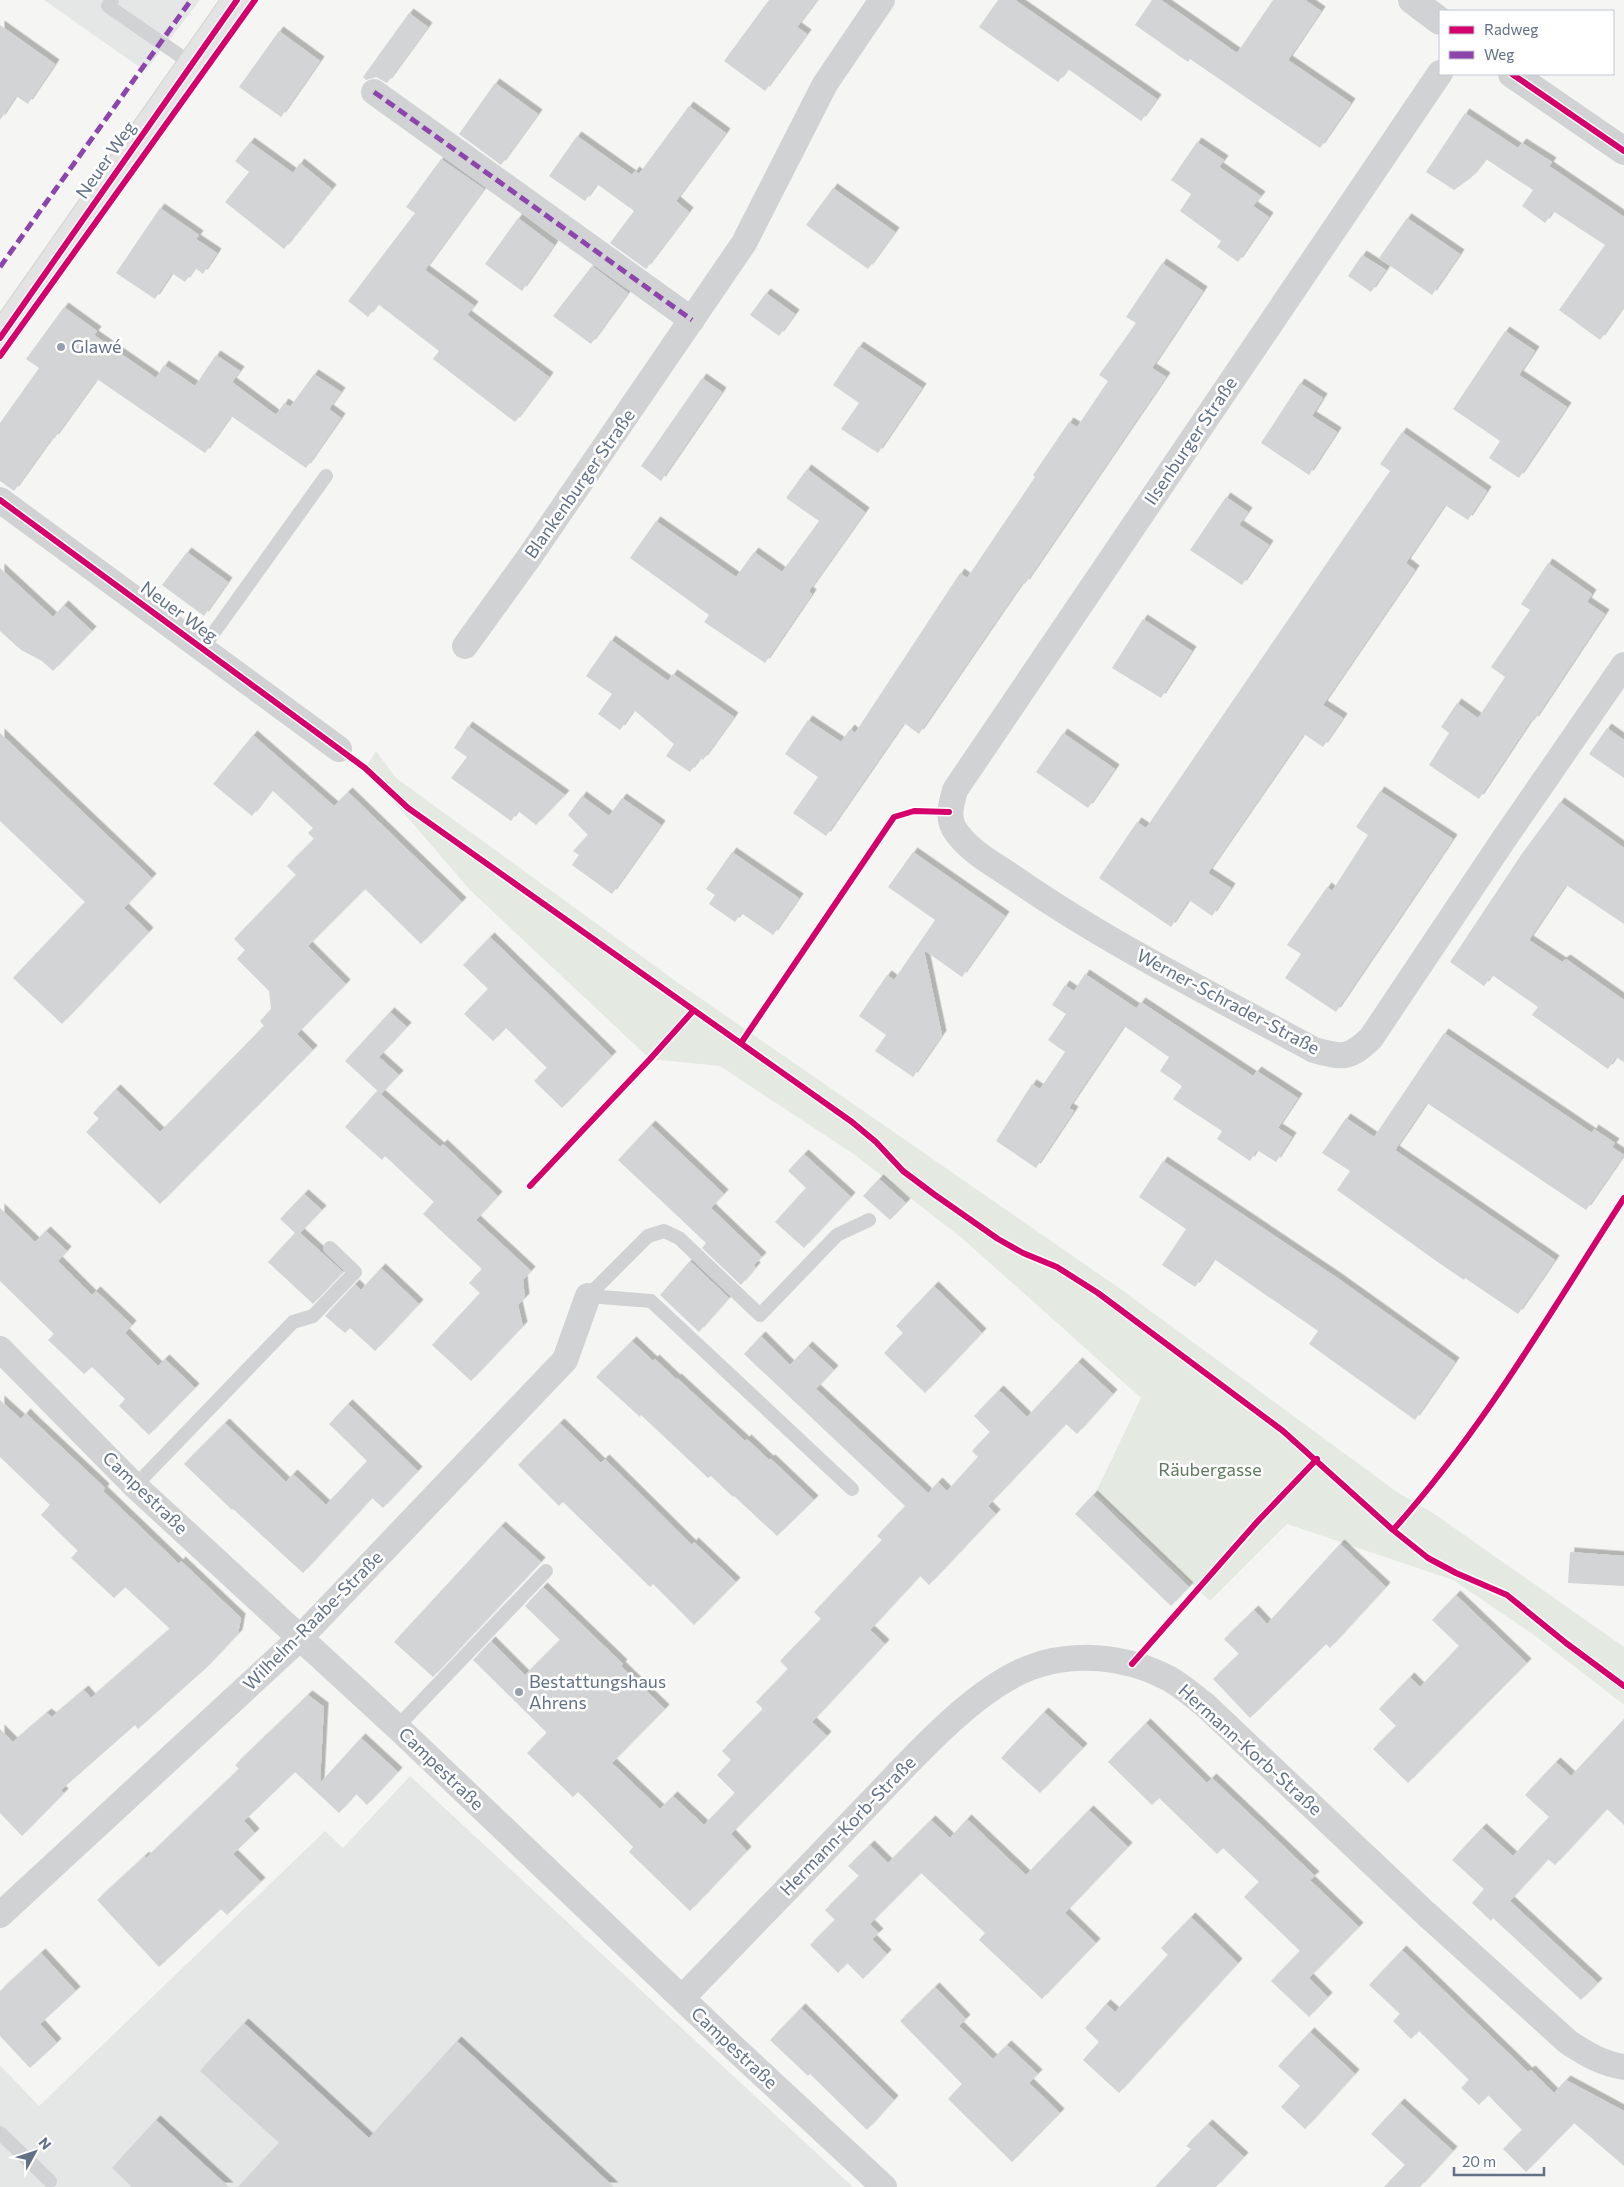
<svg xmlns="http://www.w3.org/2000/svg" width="1624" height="2187" font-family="Commissioner,sans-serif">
  <defs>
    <filter id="shadow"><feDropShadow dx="4.5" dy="-4.5" stdDeviation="0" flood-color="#0004"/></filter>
  </defs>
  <rect width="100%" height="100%" fill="#f5f6f4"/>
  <path fill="#e5e6e6" d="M 44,0 L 200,0 L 145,71 Z
    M 410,1776 L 853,2187 L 0,2187 L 0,2065 L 39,2106 L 325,1831 L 343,1848 Z"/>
  <path fill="#e4e9e2" d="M 376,751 L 396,778 L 677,982 L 1122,1290 L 1397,1492 L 1433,1513 L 1624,1647 L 1624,1705 L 1534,1635 L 1453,1580 L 1287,1524 L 1210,1601 L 1096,1492 L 1141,1398 L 963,1239 L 855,1155 L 720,1066 L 650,1059 L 470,890 L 365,768 Z"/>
  <path fill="#d3d4d5" filter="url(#shadow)" d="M 769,0 L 817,0 L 797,27 L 807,34 L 765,91 L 724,61 Z
    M 998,0 L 1015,0 L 1157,99 L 1141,121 L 1068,69 L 1058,82 L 979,27 Z
    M 1152,0 L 1161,0 L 1237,53 L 1273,0 L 1305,0 L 1321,11 L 1288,60 L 1351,103 L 1320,148 L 1190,59 L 1188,62 L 1135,25 Z
    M 409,13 L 428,27 L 387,83 L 376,77 L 366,80 L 363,77 Z
    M 0,25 L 55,64 L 28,104 L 16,96 L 0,120 Z
    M 279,31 L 320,61 L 281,117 L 239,87 Z
    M 495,83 L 538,114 L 501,165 L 459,134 Z
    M 689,106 L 726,133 L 676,201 L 689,212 L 646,269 L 610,243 L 634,211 L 597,184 L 585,201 L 549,176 L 577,136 L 632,175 L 635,171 L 639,174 Z
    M 1465,113 L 1518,148 L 1522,143 L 1552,162 L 1549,166 L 1624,217 L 1624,306 L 1600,340 L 1559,310 L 1605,245 L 1553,211 L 1545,223 L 1522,206 L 1533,190 L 1486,159 L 1471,178 L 1454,190 L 1426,172 Z
    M 250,142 L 293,173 L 300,163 L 332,189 L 284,249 L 225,202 L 249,172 L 235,161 Z
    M 1197,142 L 1224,160 L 1219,167 L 1261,196 L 1253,206 L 1269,217 L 1238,262 L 1217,247 L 1221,241 L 1180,211 L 1191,194 L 1171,180 Z
    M 441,159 L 484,189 L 425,270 L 474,306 L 467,315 L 549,377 L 515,422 L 433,359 L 439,351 L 378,304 L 368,317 L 348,301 L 415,213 L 406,207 Z
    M 833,188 L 895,232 L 868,269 L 806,225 Z
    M 160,208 L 199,235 L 196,239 L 217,253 L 203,274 L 195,268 L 185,282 L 172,273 L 155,299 L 116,273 Z
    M 518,218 L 554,245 L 522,291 L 485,264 Z
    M 1407,218 L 1460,254 L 1432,295 L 1379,258 Z
    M 1362,255 L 1386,270 L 1371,292 L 1348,276 Z
    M 1162,263 L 1203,291 L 1152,368 L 1166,377 L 1025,584 L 1023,582 L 919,734 L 904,723 L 826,836 L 793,813 L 818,777 L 785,754 L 808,720 L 841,742 L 850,729 L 855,733 L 960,573 L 967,578 L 1035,477 L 1033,475 L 1069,422 L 1077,427 L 1108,381 L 1099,375 L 1136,323 L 1126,317 Z
    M 592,266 L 628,293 L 591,344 L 553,316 Z
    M 766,293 L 795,314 L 779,336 L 750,315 Z
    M 64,307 L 97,331 L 94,335 L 156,378 L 164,365 L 195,386 L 216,355 L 240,371 L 232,382 L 276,415 L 284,403 L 290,407 L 314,374 L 341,392 L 329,409 L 341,418 L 306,468 L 231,416 L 205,453 L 97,379 L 54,439 L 52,438 L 14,491 L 0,481 L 0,423 L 39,368 L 26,359 Z
    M 1505,331 L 1535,351 L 1519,375 L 1567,407 L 1519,478 L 1489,458 L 1500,441 L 1453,409 Z
    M 859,346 L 922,388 L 878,453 L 841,429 L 859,403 L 833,385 Z
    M 702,378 L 722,392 L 661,481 L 641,466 Z
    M 1300,383 L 1323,398 L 1312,416 L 1337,432 L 1309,475 L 1261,443 Z
    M 1402,432 L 1487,491 L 1468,520 L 1445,505 L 1406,563 L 1415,570 L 1323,705 L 1343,718 L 1323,747 L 1304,734 L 1208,873 L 1231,888 L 1212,916 L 1189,900 L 1171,927 L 1099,878 L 1137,822 L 1146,828 L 1348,532 L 1390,471 L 1380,464 Z
    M 807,469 L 865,512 L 809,591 L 812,594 L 765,663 L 704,622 L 709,615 L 630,558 L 656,521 L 736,577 L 754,552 L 782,572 L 819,521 L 786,498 Z
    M 1226,497 L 1248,512 L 1239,525 L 1269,545 L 1242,585 L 1190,550 Z
    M 187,552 L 228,582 L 204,616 L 162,585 Z
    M 1548,563 L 1592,594 L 1587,602 L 1605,614 L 1534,721 L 1532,719 L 1479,799 L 1429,765 L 1449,733 L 1441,727 L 1457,703 L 1478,718 L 1505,677 L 1491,667 L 1530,610 L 1521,604 Z
    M 0,568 L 53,617 L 64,605 L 92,631 L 53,671 L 42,661 L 21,650 L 0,631 Z
    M 1143,619 L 1192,651 L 1161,698 L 1112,668 Z
    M 611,640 L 668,681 L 673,674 L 734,717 L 703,760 L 700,758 L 690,772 L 666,756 L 674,744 L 634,710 L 620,730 L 598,714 L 612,694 L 586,676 Z
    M 468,726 L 565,795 L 536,825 L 518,811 L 511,821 L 451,778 L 467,757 L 454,748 Z
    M 1607,728 L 1624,740 L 1624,778 L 1589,754 Z
    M 0,733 L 152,878 L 124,908 L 149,932 L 62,1024 L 13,978 L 85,902 L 0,821 Z
    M 1063,733 L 1115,769 L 1088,808 L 1036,772 Z
    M 253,735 L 334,806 L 348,792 L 462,902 L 421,944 L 365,889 L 308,946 L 346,984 L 297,1034 L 313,1050 L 160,1204 L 86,1132 L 99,1119 L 93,1113 L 116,1089 L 160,1132 L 264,1026 L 260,1021 L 271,1009 L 269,991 L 237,959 L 245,950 L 234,939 L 296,875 L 287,866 L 314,839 L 308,833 L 313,828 L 272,790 L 252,816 L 213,784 Z
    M 1380,791 L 1453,839 L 1336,1012 L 1285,978 L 1301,954 L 1287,945 L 1327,887 L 1332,891 L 1368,835 L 1356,827 Z
    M 582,796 L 609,816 L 622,798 L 661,825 L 612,894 L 572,865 L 579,855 L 573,851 L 588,835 L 568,815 Z
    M 1560,802 L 1624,848 L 1624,924 L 1566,885 L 1529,940 L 1562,962 L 1566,959 L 1624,1000 L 1624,1062 L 1616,1057 L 1608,1069 L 1532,1015 L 1538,1007 L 1492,975 L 1484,986 L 1450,962 L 1521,855 Z
    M 732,852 L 799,898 L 773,935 L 741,913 L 735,922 L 709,904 L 715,895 L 706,889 Z
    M 913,852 L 1005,916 L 962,977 L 924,950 L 942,1035 L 913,1077 L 875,1051 L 886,1035 L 859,1016 L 887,975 L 894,980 L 935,920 L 888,887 Z
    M 490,937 L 612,1056 L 562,1108 L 534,1081 L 547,1068 L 506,1028 L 493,1041 L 464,1014 L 488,989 L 463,965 Z
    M 1085,974 L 1136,1008 L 1069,1108 L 1074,1111 L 1036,1168 L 996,1141 L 1032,1084 L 1040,1089 L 1065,1052 L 1048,1040 L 1066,1014 L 1052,1005 L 1065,985 L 1074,991 Z
    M 1141,1002 L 1253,1076 L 1257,1071 L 1298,1098 L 1278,1128 L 1292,1137 L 1276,1162 L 1257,1150 L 1250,1161 L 1217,1139 L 1222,1131 L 1173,1099 L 1182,1086 L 1160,1071 L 1169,1057 L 1124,1026 Z
    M 390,1012 L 407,1027 L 379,1057 L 399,1075 L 381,1094 L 345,1061 Z
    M 1444,1033 L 1592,1133 L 1594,1129 L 1615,1143 L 1612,1147 L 1624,1155 L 1586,1210 L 1427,1103 L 1395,1150 L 1555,1260 L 1518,1314 L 1465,1278 L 1464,1280 L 1439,1263 L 1337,1190 L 1350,1171 L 1322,1153 L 1346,1118 L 1374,1137 Z
    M 377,1091 L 440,1147 L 443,1144 L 498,1196 L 476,1220 L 531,1271 L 523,1280 L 525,1298 L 518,1305 L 523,1326 L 471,1381 L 432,1345 L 480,1293 L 469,1283 L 482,1269 L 423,1214 L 434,1202 L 385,1156 L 382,1160 L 345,1127 Z
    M 651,1125 L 724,1194 L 711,1208 L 762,1257 L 754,1265 L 756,1267 L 741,1285 L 702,1248 L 706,1243 L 618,1160 Z
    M 804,1154 L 851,1197 L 804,1248 L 775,1222 L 806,1188 L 788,1171 Z
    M 1163,1161 L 1336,1277 L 1455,1362 L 1415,1420 L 1309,1344 L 1318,1331 L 1214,1259 L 1195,1287 L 1162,1265 L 1186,1229 L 1139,1197 Z
    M 879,1179 L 906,1203 L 890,1220 L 863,1196 Z
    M 304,1194 L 322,1210 L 300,1233 L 343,1272 L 313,1304 L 268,1262 L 295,1233 L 280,1219 Z
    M 0,1208 L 35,1242 L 46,1231 L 67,1251 L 58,1261 L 92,1295 L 96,1291 L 132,1325 L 125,1333 L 158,1366 L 165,1359 L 195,1388 L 149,1435 L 119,1406 L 125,1399 L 92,1367 L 84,1374 L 48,1340 L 54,1334 L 0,1281 Z
    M 690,1261 L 729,1298 L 699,1332 L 660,1295 Z
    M 381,1268 L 419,1304 L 375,1351 L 350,1328 L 345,1333 L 325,1316 L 355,1284 L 361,1290 Z
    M 934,1286 L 982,1333 L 925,1393 L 884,1353 L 903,1333 L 896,1326 Z
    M 761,1336 L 790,1365 L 808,1346 L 834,1370 L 816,1389 L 928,1493 L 938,1482 L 947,1491 L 978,1457 L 972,1451 L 990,1432 L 974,1416 L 999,1390 L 1027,1417 L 1078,1362 L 1113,1394 L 1077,1434 L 1066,1424 L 988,1506 L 996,1514 L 929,1585 L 920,1576 L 870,1630 L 885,1644 L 812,1722 L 827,1736 L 731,1834 L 747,1851 L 690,1911 L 629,1852 L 633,1847 L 578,1792 L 573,1797 L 527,1753 L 547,1733 L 473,1660 L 491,1641 L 525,1675 L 560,1640 L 525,1606 L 543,1587 L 623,1664 L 621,1666 L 665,1709 L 612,1763 L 660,1809 L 673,1796 L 704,1825 L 735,1793 L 717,1775 L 731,1760 L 722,1751 L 763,1709 L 756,1702 L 788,1669 L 780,1661 L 821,1619 L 814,1612 L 882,1540 L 877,1536 L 905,1506 L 744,1354 Z
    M 632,1341 L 653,1361 L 655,1359 L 676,1379 L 677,1378 L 745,1441 L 747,1439 L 769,1460 L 771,1459 L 814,1500 L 777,1536 L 734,1496 L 733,1497 L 711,1476 L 708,1478 L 641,1415 L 640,1417 L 596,1377 Z
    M 0,1400 L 21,1419 L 26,1413 L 35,1422 L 105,1488 L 103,1491 L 179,1564 L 181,1561 L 241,1618 L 238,1634 L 206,1668 L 138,1729 L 135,1725 L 61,1790 L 64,1793 L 22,1836 L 0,1813 L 0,1729 L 13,1742 L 47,1713 L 52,1717 L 84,1690 L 91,1698 L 170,1629 L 125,1587 L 114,1598 L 71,1558 L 78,1551 L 41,1515 L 50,1505 L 0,1457 Z
    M 348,1404 L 418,1471 L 383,1508 L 372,1498 L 303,1573 L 233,1509 L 232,1510 L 184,1464 L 225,1423 L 286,1482 L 293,1474 L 326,1505 L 367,1461 L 329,1424 Z
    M 560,1423 L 601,1463 L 605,1459 L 692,1545 L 694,1542 L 736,1582 L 694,1625 L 653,1584 L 650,1587 L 563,1502 L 559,1506 L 518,1465 Z
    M 1093,1495 L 1189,1587 L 1171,1606 L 1075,1514 Z
    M 501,1526 L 541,1562 L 433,1677 L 394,1642 Z
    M 1340,1544 L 1386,1587 L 1330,1648 L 1326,1644 L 1250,1718 L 1213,1679 L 1239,1654 L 1224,1639 L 1254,1610 L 1267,1624 Z
    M 1570,1552 L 1624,1556 L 1624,1586 L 1568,1583 Z
    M 1456,1595 L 1527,1663 L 1408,1783 L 1373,1749 L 1396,1726 L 1379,1709 L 1410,1677 L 1420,1687 L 1459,1646 L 1432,1620 Z
    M 308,1695 L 324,1707 L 320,1783 L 361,1738 L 398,1772 L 367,1805 L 356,1794 L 339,1813 L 295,1772 L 244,1821 L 255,1833 L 233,1854 L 261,1882 L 227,1915 L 221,1909 L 159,1967 L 97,1900 L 145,1856 L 146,1858 L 239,1769 L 235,1765 Z
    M 1044,1712 L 1083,1748 L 1040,1793 L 1001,1758 Z
    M 1624,1719 L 1624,1825 L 1607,1809 L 1555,1865 L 1548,1859 L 1510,1901 L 1598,1983 L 1581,2000 L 1493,1918 L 1491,1921 L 1472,1903 L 1484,1889 L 1452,1860 L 1482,1828 L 1513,1856 L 1549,1817 L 1525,1795 L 1556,1762 L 1571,1776 Z
    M 1146,1723 L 1207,1783 L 1212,1778 L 1272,1835 L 1315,1876 L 1310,1880 L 1359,1927 L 1309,1978 L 1328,1997 L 1309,2017 L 1271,1981 L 1300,1951 L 1244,1897 L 1259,1882 L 1223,1848 L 1217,1854 L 1159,1798 L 1152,1805 L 1108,1762 Z
    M 1089,1810 L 1128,1847 L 1065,1913 L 1096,1943 L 1042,1999 L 979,1940 L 985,1933 L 921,1873 L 870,1924 L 879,1933 L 872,1939 L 887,1954 L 863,1979 L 847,1963 L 838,1973 L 810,1945 L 835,1920 L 825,1910 L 859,1876 L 848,1866 L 870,1845 L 888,1863 L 931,1820 L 950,1838 L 967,1819 L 1026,1875 Z
    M 1191,1917 L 1238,1963 L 1119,2093 L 1083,2060 L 1099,2042 L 1085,2028 L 1106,2004 L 1115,2012 L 1168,1955 L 1161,1948 Z
    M 1402,1950 L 1528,2072 L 1531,2070 L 1554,2093 L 1566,2080 L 1624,2111 L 1624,2166 L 1574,2123 L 1526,2172 L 1503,2149 L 1522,2130 L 1488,2095 L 1479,2105 L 1461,2088 L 1469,2080 L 1419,2031 L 1411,2039 L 1393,2021 L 1400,2014 L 1369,1985 Z
    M 41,1953 L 76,1991 L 40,2024 L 57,2043 L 30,2068 L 0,2036 L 0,1991 Z
    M 935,1987 L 966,2019 L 959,2026 L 993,2059 L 1007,2045 L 1038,2074 L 1029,2083 L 1060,2113 L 1012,2162 L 948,2099 L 962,2084 L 900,2021 Z
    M 801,2008 L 894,2100 L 867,2130 L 810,2074 L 808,2076 L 770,2040 Z
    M 244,2023 L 369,2138 L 457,2041 L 614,2187 L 238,2187 L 279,2143 L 200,2071 Z
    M 1310,2032 L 1355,2074 L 1305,2129 L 1281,2107 L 1300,2086 L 1278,2066 Z
    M 1400,2103 L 1453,2151 L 1420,2187 L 1384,2187 L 1405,2165 L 1371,2134 Z
    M 156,2120 L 229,2187 L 132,2187 L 112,2168 Z
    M 1208,2124 L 1244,2157 L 1216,2187 L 1155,2187 L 1191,2149 L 1186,2146 Z"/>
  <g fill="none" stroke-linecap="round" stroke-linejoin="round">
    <g stroke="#d1d3d3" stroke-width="30">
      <path id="primary" d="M 0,338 L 237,0"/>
    </g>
    <path stroke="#d1d2d3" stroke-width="14" d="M 112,0 L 108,6 L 192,64
      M 202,649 L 326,476
      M 588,1296 L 648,1236 L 664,1231 L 679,1238 L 760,1315 L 837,1235 L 869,1220
      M 588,1296 L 651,1301 L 852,1489
      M 135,1486 L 293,1322 L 313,1316 L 355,1272 L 330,1248
      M 397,1727 L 546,1571
      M 0,2133 L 50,2181"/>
    <path stroke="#d1d2d3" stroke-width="26" d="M 1440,73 L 955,790 C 951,805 946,819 957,833 C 972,854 999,867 1020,882 C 1113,946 1215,996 1314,1050 C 1343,1058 1349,1059 1371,1038 L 1504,839 L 1624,665
      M 374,92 L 692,320
      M 0,500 L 339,749
      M 465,646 L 530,556 L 744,243 L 825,84 L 882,0
      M 0,1349 L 135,1486 L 397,1727 L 733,2047 L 884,2187
      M 0,1915 L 299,1639 L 565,1360 L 588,1296
      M 682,1998 C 742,1936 803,1873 863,1810 C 907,1765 970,1691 1029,1668 C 1074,1651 1126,1656 1168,1678 C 1181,1685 1193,1696 1205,1705 L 1423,1911 L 1568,2042 C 1586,2054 1603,2064 1624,2067"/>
    <path stroke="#d1d2d3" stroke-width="28" d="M 1412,0 L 1440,21
      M 1512,74 L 1624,151"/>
    <use href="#primary" stroke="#e3e3e4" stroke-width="28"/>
    <path stroke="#8e44ad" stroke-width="5" stroke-dasharray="10 5" stroke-linecap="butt" d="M 374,92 L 692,320
      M 0,267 L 191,0"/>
    <g stroke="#fff" stroke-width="9">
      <path id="cycleway" d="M 1512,74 L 1624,151
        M 0,338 L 237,0
        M 0,356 L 255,0
        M 0,500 L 365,768 L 408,808 L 852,1122 L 876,1142 L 903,1171 L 935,1195 L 998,1239 L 1023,1253 L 1057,1267 L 1098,1293 L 1283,1431 L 1393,1530 L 1428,1558 L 1456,1573 L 1507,1595 L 1566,1643 L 1624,1686
        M 741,1043 L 894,817 L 914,811 L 949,812
        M 530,1186 L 650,1059 L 693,1011
        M 1393,1530 C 1483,1430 1551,1311 1624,1198
        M 1132,1664 L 1257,1522 L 1317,1459"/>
    </g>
    <use href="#cycleway" stroke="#d6006c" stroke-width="6"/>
  </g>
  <g fill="#96a0ad" stroke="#fff" stroke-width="2">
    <circle cx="61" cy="347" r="5"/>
    <circle cx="519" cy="1692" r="5"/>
  </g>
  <g text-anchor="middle" stroke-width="5" stroke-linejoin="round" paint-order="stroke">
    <g font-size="18" fill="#637187" stroke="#fff">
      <text transform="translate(106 160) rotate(-55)" y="6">Neuer Weg</text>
      <text transform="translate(1191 441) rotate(-56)" y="6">Ilsenburger Straße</text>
      <text transform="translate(580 484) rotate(-55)" y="6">Blankenburger Straße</text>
      <text transform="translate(179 612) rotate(36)" y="6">Neuer Weg</text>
      <text transform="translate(1228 1002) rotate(28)" y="6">Werner-Schrader-Straße</text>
      <text transform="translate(145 1493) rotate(44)" y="6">Campestraße</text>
      <text transform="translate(313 1621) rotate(-45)" y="6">Wilhelm-Raabe-Straße</text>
      <text transform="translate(1250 1750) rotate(42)" y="6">Hermann-Korb-Straße</text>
      <text transform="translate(441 1769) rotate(44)" y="6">Campestraße</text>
      <text transform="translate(848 1826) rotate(-46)" y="6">Hermann-Korb-Straße</text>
      <text transform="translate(734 2048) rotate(43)" y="6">Campestraße</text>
    </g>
    <g font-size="18" fill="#637187" stroke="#fff" text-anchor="start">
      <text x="71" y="353">Glawé</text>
      <text x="529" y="1688">Bestattungshaus<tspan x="529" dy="21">Ahrens</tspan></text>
    </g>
    <g font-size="18" fill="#60795e" stroke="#fff">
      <text x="1210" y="1476">Räubergasse</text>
    </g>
  </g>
  <rect x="1439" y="10" width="175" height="65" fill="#ffffff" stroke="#c1c6cf"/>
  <rect x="1449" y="26" width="25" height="8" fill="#d6006c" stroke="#c1c6cf"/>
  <text x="1484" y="35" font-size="15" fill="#637187">Radweg</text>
  <rect x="1449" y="51" width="25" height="8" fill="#8e44ad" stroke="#c1c6cf"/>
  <text x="1484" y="60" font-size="15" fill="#637187">Weg</text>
  <g transform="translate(35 2152) rotate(50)" stroke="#ffffff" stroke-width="4" paint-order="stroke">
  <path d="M0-4L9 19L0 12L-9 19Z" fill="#637187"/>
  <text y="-8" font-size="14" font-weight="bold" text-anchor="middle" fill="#637187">N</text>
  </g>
  <path d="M1454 2167v8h90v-8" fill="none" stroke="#637187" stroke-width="2.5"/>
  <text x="1462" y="2167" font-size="15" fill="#637187" stroke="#ffffff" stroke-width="4" paint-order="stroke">20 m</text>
</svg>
